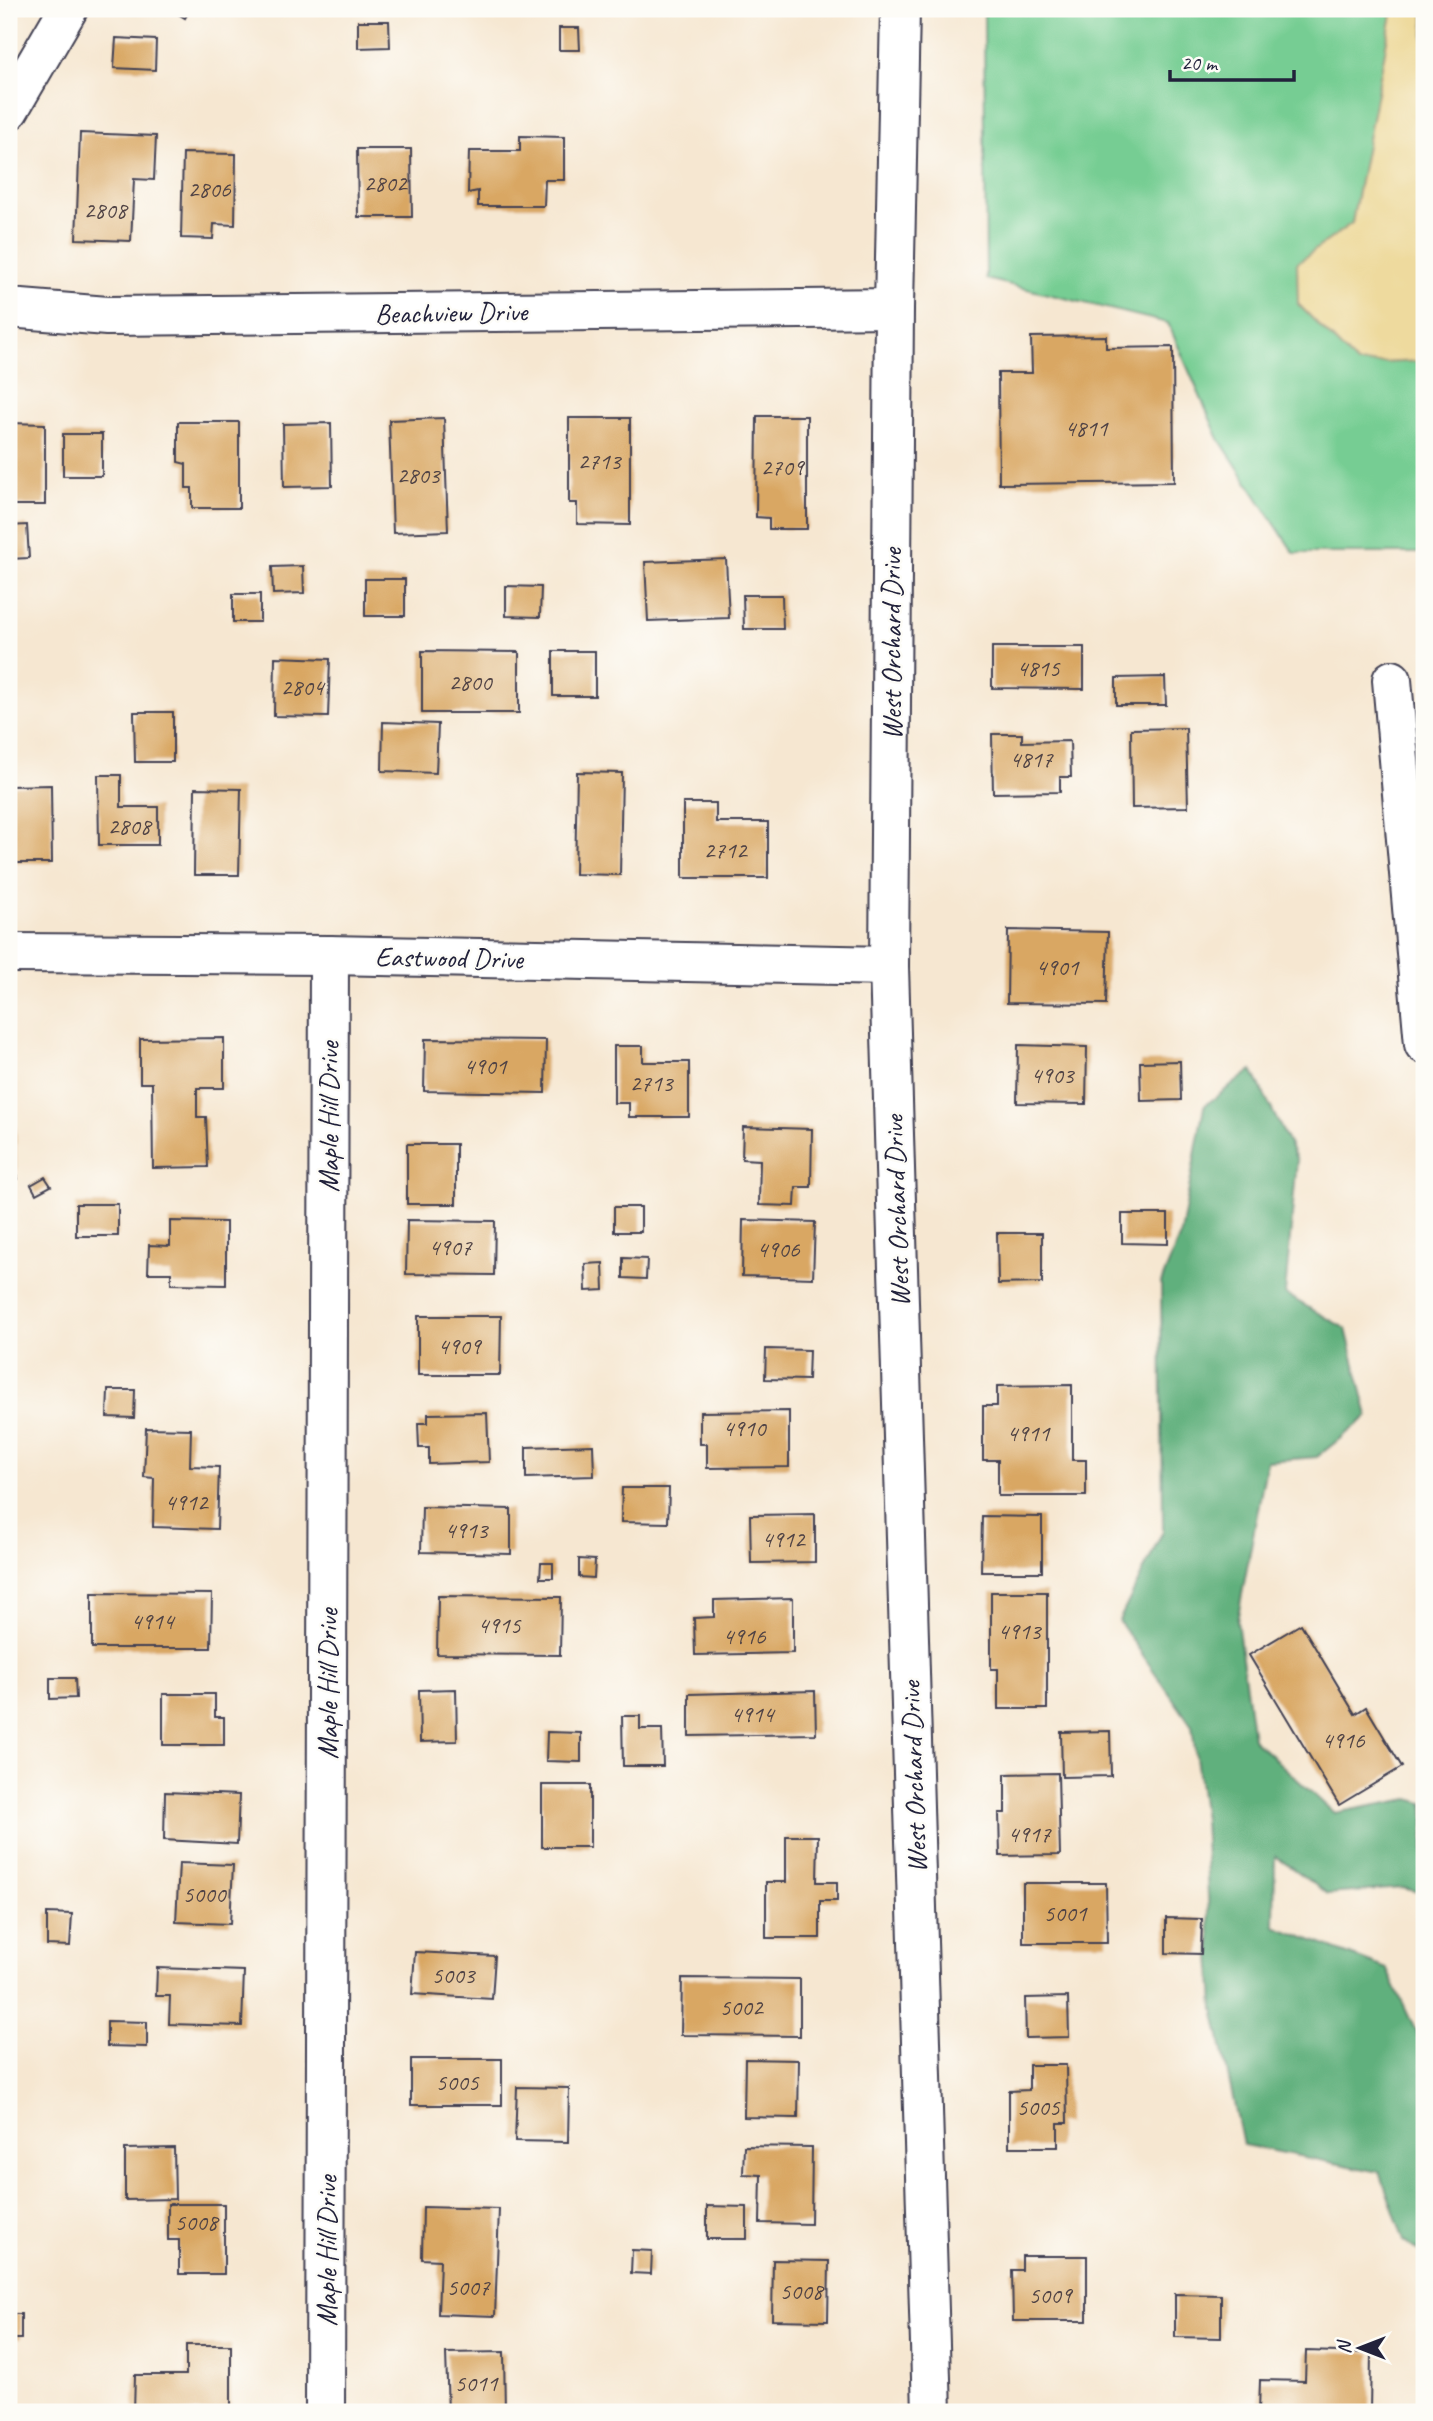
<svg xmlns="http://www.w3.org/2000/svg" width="1433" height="2421" font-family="Caveat,sans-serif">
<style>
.green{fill:#76cd93;stroke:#4c7867;stroke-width:2}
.forest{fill:#60b07d;stroke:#41695c;stroke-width:2}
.sand{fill:#eeda9e;stroke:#887e6c;stroke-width:2}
.building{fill:#d9a764}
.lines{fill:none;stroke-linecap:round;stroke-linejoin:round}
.street-casing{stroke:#424052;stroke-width:42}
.street{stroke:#fff;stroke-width:38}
.labels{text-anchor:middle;stroke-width:5;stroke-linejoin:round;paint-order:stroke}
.number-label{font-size:24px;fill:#504345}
.street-label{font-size:28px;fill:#22223b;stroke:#fdfcf7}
</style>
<rect width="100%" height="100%" fill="#fdfcf7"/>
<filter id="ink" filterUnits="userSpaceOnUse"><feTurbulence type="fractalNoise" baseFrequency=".0143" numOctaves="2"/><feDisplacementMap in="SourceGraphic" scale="14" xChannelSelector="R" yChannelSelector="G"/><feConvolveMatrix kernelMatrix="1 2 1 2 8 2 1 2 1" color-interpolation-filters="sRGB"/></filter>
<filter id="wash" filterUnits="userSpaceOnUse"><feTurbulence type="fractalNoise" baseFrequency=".00686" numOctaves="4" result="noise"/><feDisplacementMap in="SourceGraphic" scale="28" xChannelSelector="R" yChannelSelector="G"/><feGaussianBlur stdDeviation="1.57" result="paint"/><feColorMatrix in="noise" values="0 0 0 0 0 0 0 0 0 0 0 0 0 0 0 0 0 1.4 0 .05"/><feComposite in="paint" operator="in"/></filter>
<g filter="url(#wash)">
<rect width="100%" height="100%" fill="#f6e7d1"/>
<polygon class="green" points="984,9 1424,9 1424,553 1294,553 1219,439 1168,323 986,279"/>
<polygon class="forest" points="1252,1070 1297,1160 1285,1294 1346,1329 1368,1416 1317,1457 1267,1461 1237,1621 1253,1739 1334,1813 1409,1799 1424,1803 1424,1893 1402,1888 1328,1894 1275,1856 1274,1926 1387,1969 1422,2045 1424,2045 1424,2256 1404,2241 1380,2172 1243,2145 1214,2009 1204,1820 1192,1726 1119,1621 1163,1531 1161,1283 1181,1233 1204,1106"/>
<polygon class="sand" points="1393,9 1424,9 1424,361 1357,364 1298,304 1297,263 1352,223"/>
<g id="blocks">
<g class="building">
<polygon points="170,9 190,9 185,18"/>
<polygon points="358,21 389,21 390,47 358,48"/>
<polygon points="559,28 579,28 580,50 559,50"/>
<polygon points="116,38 156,40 155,70 114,68"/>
<polygon points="80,133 156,136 154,180 134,179 131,241 76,239"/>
<polygon points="520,136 564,137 564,180 545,180 544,206 478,206 478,191 468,193 469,151 520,151"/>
<polygon points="357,149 411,149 412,217 358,217"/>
<polygon points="183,153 236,154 235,225 214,224 213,239 181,238"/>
<polygon points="1106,336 1106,348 1173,347 1174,482 999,484 998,373 1032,373 1031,337"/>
<polygon points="757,416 807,416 807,529 769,529 769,518 756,517"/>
<polygon points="444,418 448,531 393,533 389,420"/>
<polygon points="569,418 630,418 630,525 577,524 577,503 569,503"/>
<polygon points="178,422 239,422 239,508 192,508 192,488 186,488 186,464 178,462"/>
<polygon points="9,423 45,424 45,505 9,505"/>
<polygon points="331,423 332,486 284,487 283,424"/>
<rect x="63" y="434" width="39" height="42"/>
<polygon points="27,525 29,558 9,559 9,526"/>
<polygon points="726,559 729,618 648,621 645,562"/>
<polygon points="303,566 304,593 273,594 272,567"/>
<rect x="365" y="579" width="40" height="37"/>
<polygon points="506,586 541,587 540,617 506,616"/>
<rect x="233" y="594" width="27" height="28"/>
<polygon points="743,595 782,595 783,629 744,629"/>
<rect x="9" y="638" width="3" height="25"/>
<polygon points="992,647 1084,647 1084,689 992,688"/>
<polygon points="422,651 519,652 519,713 422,713"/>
<rect x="553" y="651" width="42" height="45"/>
<polygon points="275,657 330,659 328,717 274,716"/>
<polygon points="1165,677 1166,705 1116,705 1116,678"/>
<polygon points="134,712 173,712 173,762 135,762"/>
<polygon points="383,722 438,724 436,773 382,771"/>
<polygon points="1186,728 1188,807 1132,808 1131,729"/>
<polygon points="992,734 1022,734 1022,742 1070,741 1071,777 1060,777 1060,792 993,793"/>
<polygon points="577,772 622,773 620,875 575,874"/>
<polygon points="98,775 121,775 121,807 158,807 158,845 99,845"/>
<polygon points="51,785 52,863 9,863 9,786"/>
<polygon points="195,788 241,789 239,875 194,875"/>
<polygon points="683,803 716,803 716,822 768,822 768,878 683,878"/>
<polygon points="1008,930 1108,932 1106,1004 1007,1003"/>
<polygon points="224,1038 224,1088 197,1088 197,1117 206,1117 208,1167 153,1168 152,1083 140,1083 140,1039"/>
<polygon points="425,1039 546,1040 545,1093 424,1091"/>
<polygon points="1018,1045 1087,1047 1086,1104 1017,1103"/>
<polygon points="614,1046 643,1046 643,1062 689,1062 689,1117 629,1117 629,1103 614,1103"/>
<polygon points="1180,1061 1181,1100 1141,1101 1140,1062"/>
<polygon points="9,1127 16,1127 17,1180 9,1180"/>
<polygon points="743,1127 812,1129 811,1187 796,1187 795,1206 759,1205 760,1160 742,1159"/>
<rect x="407" y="1144" width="49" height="60"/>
<polygon points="45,1177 51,1186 36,1194 31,1185"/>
<rect x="76" y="1204" width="42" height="32"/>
<rect x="614" y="1207" width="27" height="25"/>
<polygon points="1122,1214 1168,1214 1168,1244 1122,1243"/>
<polygon points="407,1220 495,1221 494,1275 406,1274"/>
<polygon points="743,1220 815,1222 813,1278 742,1276"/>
<polygon points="170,1221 226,1222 226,1285 171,1284 171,1273 148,1273 149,1245 170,1246"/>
<polygon points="997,1233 1042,1233 1042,1283 998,1284"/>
<polygon points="623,1258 647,1259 646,1279 623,1278"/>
<polygon points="603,1263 604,1290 586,1291 585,1264"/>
<polygon points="418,1316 501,1316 500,1375 418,1375"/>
<polygon points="766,1349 809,1350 808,1380 765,1379"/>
<polygon points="1072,1385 1072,1460 1086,1460 1086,1496 998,1496 998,1460 983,1460 983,1406 997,1406 997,1386"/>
<polygon points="108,1390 135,1390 134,1418 107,1417"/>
<polygon points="789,1411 789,1467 707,1468 707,1444 700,1444 700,1412"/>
<polygon points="487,1413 489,1462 429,1464 429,1448 419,1448 418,1423 428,1423 428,1414"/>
<polygon points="146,1428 191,1429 190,1466 219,1467 217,1529 153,1527 154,1478 144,1477"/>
<polygon points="593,1445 594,1476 526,1478 526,1447"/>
<polygon points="622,1488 669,1488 668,1523 621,1522"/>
<polygon points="422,1507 511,1509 511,1554 421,1552"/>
<polygon points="815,1514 815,1562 751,1563 750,1515"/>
<polygon points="982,1516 1042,1517 1042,1572 981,1572"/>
<polygon points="579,1559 595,1560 594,1578 579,1577"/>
<polygon points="541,1563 553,1563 553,1578 540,1578"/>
<polygon points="991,1592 1047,1592 1047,1709 998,1709 998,1669 991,1669"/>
<polygon points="92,1593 212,1594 211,1648 92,1648"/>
<polygon points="438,1596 561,1597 560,1655 437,1654"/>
<polygon points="793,1598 793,1653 695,1655 694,1618 714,1617 714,1600"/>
<polygon points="1301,1624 1355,1714 1366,1707 1402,1767 1339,1805 1249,1655"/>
<polygon points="50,1678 75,1678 76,1698 50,1699"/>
<polygon points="456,1689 457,1741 420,1742 419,1690"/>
<polygon points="815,1691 816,1734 689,1736 689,1694"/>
<polygon points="163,1694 215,1694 215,1717 224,1717 224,1745 163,1745"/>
<polygon points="622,1716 640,1716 640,1729 662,1729 663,1766 623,1766"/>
<polygon points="1110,1731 1111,1776 1062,1777 1061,1732"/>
<polygon points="547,1732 581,1733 581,1762 546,1761"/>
<polygon points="1058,1773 1060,1855 1000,1856 999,1813 1005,1813 1005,1774"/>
<rect x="542" y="1785" width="48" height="62"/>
<polygon points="165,1792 239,1795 237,1844 164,1840"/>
<polygon points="786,1836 818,1836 817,1882 837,1882 837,1901 820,1901 820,1938 766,1938 766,1882 786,1882"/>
<polygon points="179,1863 233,1865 230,1924 176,1922"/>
<polygon points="1023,1883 1106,1883 1107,1943 1023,1943"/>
<polygon points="47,1913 72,1914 70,1946 47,1945"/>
<polygon points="1166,1918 1202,1919 1201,1954 1166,1953"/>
<polygon points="415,1952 495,1956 492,1999 412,1994"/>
<polygon points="157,1968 244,1971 242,2026 169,2024 170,1996 156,1996"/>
<polygon points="682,1978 800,1979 800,2036 681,2035"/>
<polygon points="1068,1997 1069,2037 1026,2038 1025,1998"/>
<polygon points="107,2021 147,2022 147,2047 107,2046"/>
<rect x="411" y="2059" width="91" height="46"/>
<polygon points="745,2059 799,2060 798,2118 744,2117"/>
<polygon points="1029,2065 1066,2065 1067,2123 1058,2123 1058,2147 1009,2147 1009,2091 1029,2090"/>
<polygon points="517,2087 569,2088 568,2142 515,2141"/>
<polygon points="744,2146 812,2147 811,2224 760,2223 761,2175 743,2174"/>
<polygon points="174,2148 175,2199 125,2200 125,2149"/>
<polygon points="168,2204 224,2204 224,2274 179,2274 179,2240 168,2240"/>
<polygon points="707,2206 747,2207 747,2239 707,2239"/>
<polygon points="423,2207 499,2209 495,2316 438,2314 440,2260 422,2259"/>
<polygon points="632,2250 652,2251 651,2274 631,2273"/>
<polygon points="1022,2256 1087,2256 1087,2321 1013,2321 1012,2270 1022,2270"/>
<polygon points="773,2260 829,2261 828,2321 772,2320"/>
<polygon points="1175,2294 1221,2295 1221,2338 1175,2337"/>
<rect x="9" y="2314" width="12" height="25"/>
<polygon points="186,2345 231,2345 231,2412 134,2412 135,2375 186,2375"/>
<polygon points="1306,2351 1371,2353 1370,2412 1259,2412 1260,2380 1305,2381"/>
<polygon points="504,2352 505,2412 448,2412 446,2353"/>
</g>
</g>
</g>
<g filter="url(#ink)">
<use href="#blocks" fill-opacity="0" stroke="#424052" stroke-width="2"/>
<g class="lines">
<g class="street-casing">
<g id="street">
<polyline points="900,9 894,308 889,966 932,2412"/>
<polyline points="9,110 68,9"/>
<polyline points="9,308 107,316 894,308"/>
<polyline points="1392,680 1424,1044"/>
<polyline points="9,953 329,955 889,966"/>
<polyline points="325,2412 329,955"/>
</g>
</g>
<use href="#street" class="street"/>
</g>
</g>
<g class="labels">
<g class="number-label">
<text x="385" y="191">2802</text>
<text x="209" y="197">2806</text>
<text x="105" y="218">2808</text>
<text x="1086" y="436">4811</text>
<text x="599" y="469">2713</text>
<text x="782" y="475">2709</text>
<text x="418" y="483">2803</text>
<text x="1038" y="676">4815</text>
<text x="470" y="690">2800</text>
<text x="302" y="695">2804</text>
<text x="1031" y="767">4817</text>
<text x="129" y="834">2808</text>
<text x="725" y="858">2712</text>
<text x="1057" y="975">4901</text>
<text x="485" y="1074">4901</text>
<text x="1052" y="1083">4903</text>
<text x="651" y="1091">2713</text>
<text x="450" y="1255">4907</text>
<text x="778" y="1257">4906</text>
<text x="459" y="1354">4909</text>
<text x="744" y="1436">4910</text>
<text x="1028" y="1441">4911</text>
<text x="186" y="1510">4912</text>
<text x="466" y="1538">4913</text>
<text x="783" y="1547">4912</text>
<text x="152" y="1629">4914</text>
<text x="499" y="1633">4915</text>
<text x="1019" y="1639">4913</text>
<text x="744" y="1644">4916</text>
<text x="752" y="1722">4914</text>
<text x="1343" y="1748">4916</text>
<text x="1029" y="1842">4917</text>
<text x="204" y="1902">5000</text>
<text x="1065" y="1921">5001</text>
<text x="453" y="1983">5003</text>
<text x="741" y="2015">5002</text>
<text x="457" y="2090">5005</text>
<text x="1038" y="2115">5005</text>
<text x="196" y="2230">5008</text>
<text x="468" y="2295">5007</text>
<text x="801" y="2299">5008</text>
<text x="1050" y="2303">5009</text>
<text x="476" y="2391">5011</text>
</g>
<g class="street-label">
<text transform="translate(451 312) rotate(-1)" y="10">Beachview Drive</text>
<text transform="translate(891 644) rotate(-90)" y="10">West Orchard Drive</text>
<text transform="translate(449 957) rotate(1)" y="10">Eastwood Drive</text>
<text transform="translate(328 1117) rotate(-90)" y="10">Maple Hill Drive</text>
<text transform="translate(896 1211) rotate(-92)" y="10">West Orchard Drive</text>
<text transform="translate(327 1684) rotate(-90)" y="10">Maple Hill Drive</text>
<text transform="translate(913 1777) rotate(-92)" y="10">West Orchard Drive</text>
<text transform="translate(326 2251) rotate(-90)" y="10">Maple Hill Drive</text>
</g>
</g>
<rect width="1433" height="2421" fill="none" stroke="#fdfcf7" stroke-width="35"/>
<g transform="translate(1360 2348) rotate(270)" stroke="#fdfcf7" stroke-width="5" paint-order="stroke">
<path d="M0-5L12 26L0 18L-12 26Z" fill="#22223b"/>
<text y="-10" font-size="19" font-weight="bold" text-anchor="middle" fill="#22223b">N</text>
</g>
<path d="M1170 70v10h124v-10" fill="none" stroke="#22223b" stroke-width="3.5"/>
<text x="1181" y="70" font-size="21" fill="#22223b" stroke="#fdfcf7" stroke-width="5" paint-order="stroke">20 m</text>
</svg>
